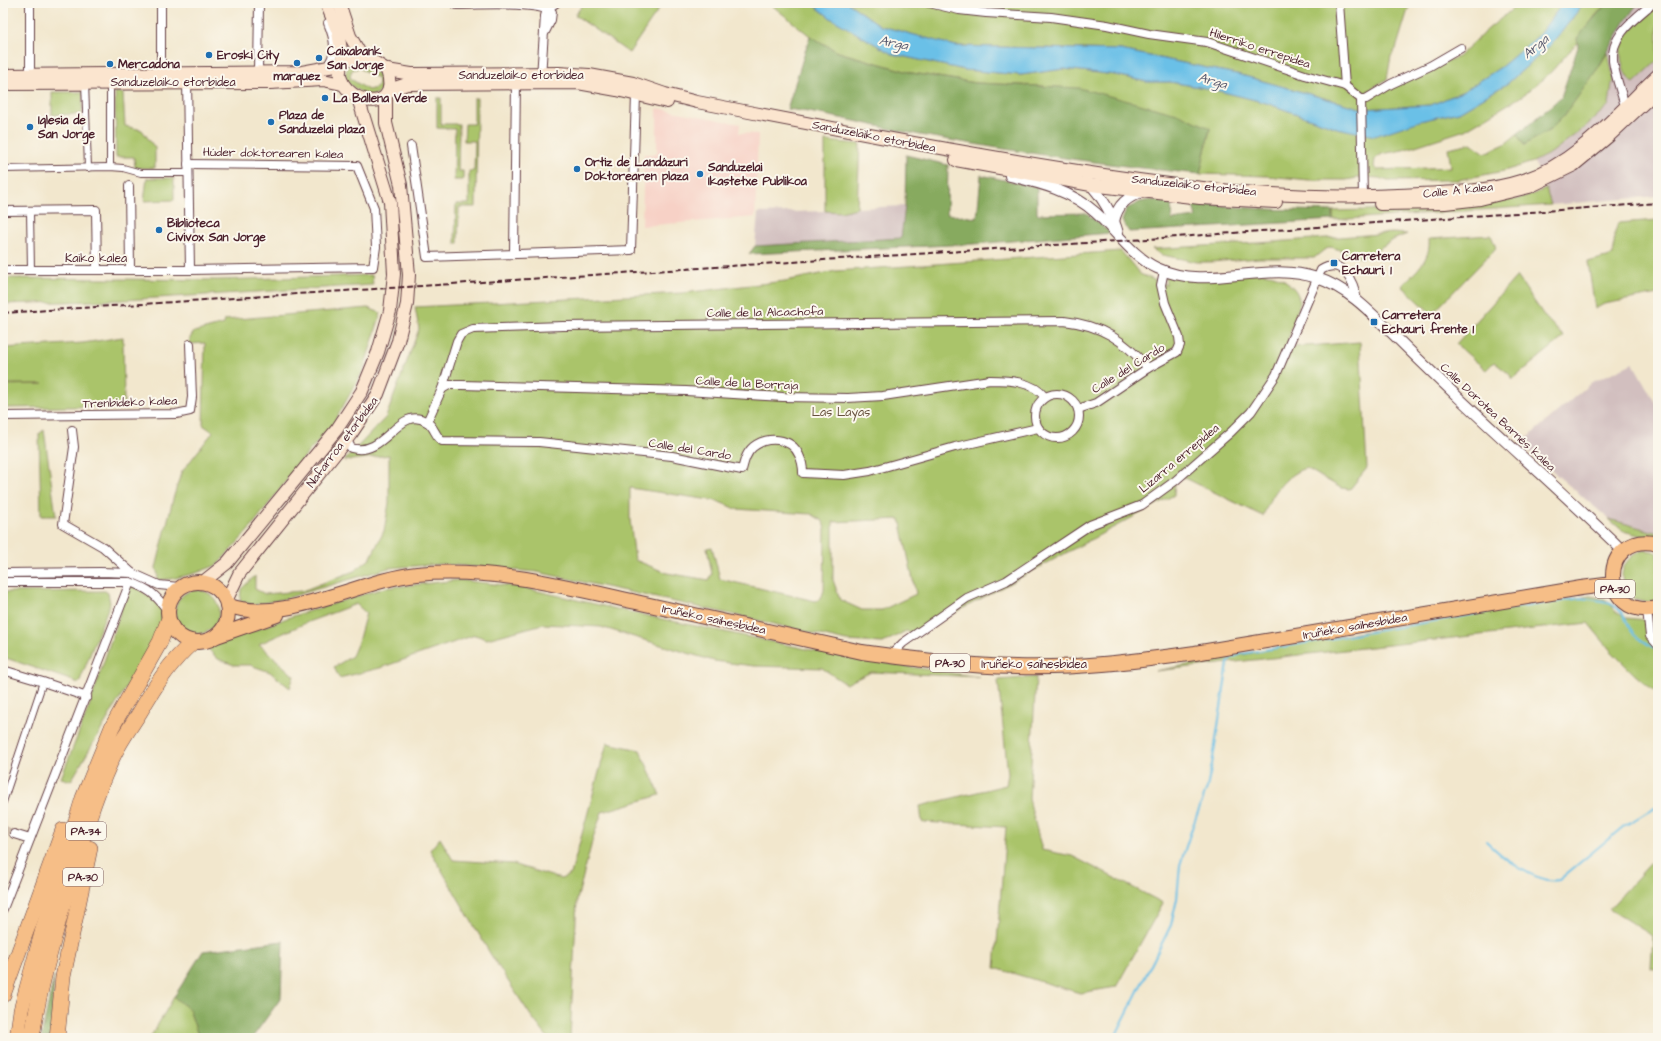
<svg xmlns="http://www.w3.org/2000/svg" width="1661" height="1041" font-family="'Architects Daughter',sans-serif">
<style>
.built{fill:#f7d1c6}
.industrial{fill:#d2bfbf}
.green{fill:#aac46a;stroke:#7a724a;fill-rule:evenodd}
.forest{fill:#87aa5e;stroke:#686444}
.water{fill:#6bc0e7;stroke:#5a7089}
.lines{fill:none;stroke-linecap:round;stroke-linejoin:round}
.stream{stroke:#6bc0e7;stroke-width:2}
.minor-tunnel{stroke:#d0bfad;stroke-width:8;stroke-dasharray:8 4;stroke-linecap:butt}
.pedestrian-casing{stroke:#633d43;stroke-width:8}
.minor-casing{stroke:#633d43;stroke-width:10}
.tertiary-casing{stroke:#633d43;stroke-width:12}
.secondary-casing{stroke:#633d43;stroke-width:14}
.trunk-casing{stroke:#633d43;stroke-width:16}
.motorway-casing{stroke:#633d43;stroke-width:16}
.pedestrian{stroke:#fff;stroke-width:6}
.minor{stroke:#fff;stroke-width:8}
.tertiary{stroke:#fff;stroke-width:10}
.secondary{stroke:#fbe5cf;stroke-width:12}
.trunk{stroke:#f6be87;stroke-width:14}
.motorway{stroke:#f6be87;stroke-width:15}
.rail{stroke:#4a1f2b;stroke-width:2;stroke-dasharray:6 3;stroke-linecap:butt}
.poi-dot{fill:#1f6fb2;stroke:#fbf7ec;stroke-width:1.5}
.labels{text-anchor:middle;stroke-width:4;stroke-linejoin:round;paint-order:stroke}
.shield{fill:#fbf7ec;stroke:#7f6065;stroke-width:1}
.shield-label{font-size:11px;font-weight:bold;fill:#4a1f2b}
.street-label{font-size:12px;fill:#4a1f2b;stroke:#fbf7ec}
.poi-label{font-size:12px;font-weight:bold;fill:#4a1f2b;stroke:#fbf7ec;text-anchor:start}
.park-label{font-size:12px;fill:#67513e;stroke:#fbf7ec}
.water-label{font-size:13px;font-style:italic;fill:#56576d;stroke:#fbf7ec}
</style>
<rect width="100%" height="100%" fill="#fbf7ec"/>
<filter id="ink" filterUnits="userSpaceOnUse"><feTurbulence type="fractalNoise" baseFrequency=".025" numOctaves="2"/><feDisplacementMap in="SourceGraphic" scale="8" xChannelSelector="R" yChannelSelector="G"/><feConvolveMatrix kernelMatrix="1 2 1 2 8 2 1 2 1" color-interpolation-filters="sRGB"/></filter>
<filter id="wash" filterUnits="userSpaceOnUse"><feTurbulence type="fractalNoise" baseFrequency=".012" numOctaves="4" result="noise"/><feDisplacementMap in="SourceGraphic" scale="16" xChannelSelector="R" yChannelSelector="G"/><feGaussianBlur stdDeviation="0.9" result="paint"/><feColorMatrix in="noise" values="0 0 0 0 0 0 0 0 0 0 0 0 0 0 0 0 0 1.4 0 .05"/><feComposite in="paint" operator="in"/></filter>
<g filter="url(#wash)">
<rect width="100%" height="100%" fill="#f2e7cd"/>
<polygon class="built" points="657,108 740,124 739,133 758,134 755,217 642,226 644,154 657,154"/>
<g class="industrial">
<polygon points="1637,3 1658,3 1658,196 1551,205 1540,173 1524,145 1565,115"/>
<polygon points="905,206 901,238 755,246 758,213 825,211 841,212 857,208"/>
<polygon points="1633,363 1658,408 1658,533 1609,519 1520,444 1592,382"/>
</g>
<g class="green">
<polygon points="584,3 663,3 629,53 575,15"/>
<polygon points="769,3 811,3 832,19 892,54 965,70 1021,75 1064,69 1116,75 1147,82 1170,82 1211,89 1263,102 1337,128 1420,121 1459,112 1508,83 1553,43 1584,3 1607,3 1595,16 1576,44 1550,73 1522,96 1465,130 1403,150 1382,154 1375,159 1374,167 1377,170 1451,167 1448,148 1471,143 1485,153 1505,144 1517,134 1524,145 1550,130 1598,68 1608,52 1614,82 1612,83 1609,105 1585,127 1551,153 1533,162 1504,171 1458,180 1388,181 1379,178 1363,177 1346,180 1309,180 1267,176 1200,174 1210,129 1042,86 976,83 912,73 838,52 810,36"/>
<polygon points="848,3 922,3 955,10 943,3 1410,3 1396,49 1391,56 1387,79 1366,92 1458,57 1488,29 1520,3 1563,3 1537,37 1501,67 1464,91 1431,105 1363,109 1241,75 1121,50 956,46 881,26"/>
<path d="M1658 5V60L1634 83C1627 78 1625 74 1623 66 1613 38 1640 21 1658 5Z"/>
<path d="M357 63 362 64 381 76C386 88 378 99 365 94 358 91 351 86 346 81 345 71 346 65 357 63ZM359 68 377 78 379 85 376 88 368 90 351 79 350 76 352 70Z"/>
<polygon points="52,92 83,92 82,114 52,115"/>
<polygon points="115,92 123,93 125,126 142,130 155,148 155,168 135,168 134,157 116,157"/>
<polygon points="437,98 441,98 441,124 459,124 458,171 463,171 463,180 454,180 455,129 437,128"/>
<polygon points="474,98 477,98 476,207 459,207 458,244 455,243 456,204 469,204 469,171 474,171 475,141 464,141 465,124 474,124"/>
<polygon points="825,141 860,144 857,208 841,212 825,211"/>
<polygon points="147,178 174,178 174,200 144,201"/>
<polygon points="1546,189 1551,205 1333,220 1333,211 1434,208 1492,203 1523,198"/>
<polygon points="1658,220 1658,294 1604,304 1595,309 1588,262 1613,255 1615,232 1618,223"/>
<polygon points="1392,233 1407,234 1395,239 1362,258 1331,247 1324,250 1314,258 1260,258 1210,262 1197,262 1162,255 1152,249 1273,242"/>
<path d="M1491 235 1496 248 1432 314 1402 286C1415 271 1431 261 1429 239Z"/>
<path d="M1121 251 1140 274 1166 285 1164 271C1178 274 1192 277 1206 278 1234 281 1263 263 1287 282 1294 288 1298 292 1300 302L1286 346 1294 347 1360 342 1367 468 1350 489 1341 488 1306 468C1285 474 1270 497 1263 516L1181 476 1175 481 1174 495 915 634 906 631 883 643 846 641 740 616 537 572 441 564 389 568 283 599 253 605 240 601 241 589 255 576V589L265 594 302 591 354 571 370 559 384 531 389 503V455L344 461 386 417 419 329 415 307 683 293 785 281 836 271ZM630 488 717 501 736 509 811 514 823 521 825 530 824 590 821 599 815 601 720 579 712 547 707 548 712 574 709 580 667 573 635 560 630 520ZM900 519 916 594 882 610H862L840 600 833 580V522Z"/>
<polygon points="372,275 373,285 123,300 3,304 3,278 218,280"/>
<polygon points="1517,276 1545,317 1564,337 1513,379 1508,373 1494,362 1486,370 1456,344"/>
<polygon points="368,308 381,313 363,371 332,426 309,451 248,531 217,565 196,573 171,579 157,580 158,575 156,568 173,499 181,473 213,432 203,425 205,343 190,344 190,338 194,332 224,324 225,320"/>
<polygon points="123,337 124,406 3,408 3,385 43,384 3,384 3,348 83,343"/>
<polygon points="44,430 56,516 41,516 39,434"/>
<polygon points="1609,519 1658,533 1658,540 1623,531"/>
<path d="M1644 550 1652 551 1658 553V599C1625 614 1604 563 1644 550Z"/>
<polygon points="459,580 520,587 643,615 850,658 979,677 871,672 846,684 822,668 754,666 714,661 601,627 543,624 487,639 475,635 380,668 339,678 334,667 352,656 358,642 366,613 356,604 308,622 259,644 294,676 290,688 270,672 250,665 234,665 218,659 207,648 290,617 384,588"/>
<polygon points="130,582 167,610 150,647 71,781 61,778 89,707"/>
<circle cx="197" cy="612" r="22"/>
<polygon points="105,591 108,593 110,603 79,683 3,657 3,592"/>
<polygon points="1590,596 1605,599 1616,612 1626,618 1658,621 1658,694 1634,674 1612,652 1588,623 1155,671 1362,632"/>
<polygon points="1036,677 1029,799 1042,850 1072,856 1163,903 1116,987 1080,993 995,968 1006,827 922,822 920,806 1006,785 1008,774 998,680"/>
<polygon points="607,743 640,750 660,795 602,812 593,838 577,900 570,1038 548,1038 531,1016 491,955 430,850 440,838 453,860 513,864 561,879 571,874"/>
<polygon points="1658,855 1658,970 1651,968 1653,936 1609,909"/>
<polygon points="174,997 189,1009 199,1038 150,1038"/>
</g>
<g class="forest">
<polygon points="1607,3 1638,3 1626,20 1598,68 1565,115 1550,130 1524,145 1517,134 1536,119 1561,97 1578,47 1577,38"/>
<path d="M810 36 838 52 912 73 976 83 1079 88 1181 115 1210 128 1200 174C1113 166 1025 153 938 138 887 130 838 115 787 109Z"/>
<polygon points="906,155 948,165 947,214 977,218 981,175 1037,187 1037,214 1086,213 1111,233 974,244 749,254 755,246 901,238 905,206"/>
<path d="M1150 200 1171 201 1172 220 1196 217 1192 202C1239 209 1285 210 1333 211V220L1129 232 1122 221 1126 209 1140 202Z"/>
<polygon points="283,941 281,998 252,1038 199,1038 189,1009 174,997 203,951"/>
<polygon points="54,977 51,1038 41,1038"/>
</g>
<polygon class="water" points="811,3 848,3 881,26 956,46 1121,50 1241,75 1363,109 1431,105 1464,91 1501,67 1537,37 1563,3 1584,3 1553,43 1508,83 1459,112 1420,121 1375,136 1337,128 1263,102 1211,89 1170,82 1147,82 1116,75 1064,69 1021,75 965,70 892,54 832,19"/>
<g class="lines">
<g class="stream">
<path d="M1486 841C1502 857 1535 884 1559 880L1624 826 1658 806"/>
<polyline points="1116,1035 1171,925 1177,899 1180,865 1192,828 1207,788 1212,764 1228,663 1231,658 1241,654 1487,612 1581,598 1603,601 1616,607 1622,613 1634,635 1658,651"/>
</g>
</g>
</g>
<g filter="url(#ink)">
<g class="lines">
<polyline class="minor-tunnel" points="3,829 14,834"/>
<g class="pedestrian-casing">
<g id="pedestrian">
<polyline points="85,82 88,168"/>
<polyline points="110,82 110,167"/>
<polyline points="3,169 110,167 123,168 141,173 188,173"/>
<polyline points="30,211 31,270"/>
<polyline points="3,802 43,682"/>
</g>
</g>
<g class="minor-casing">
<g id="minor">
<polyline points="30,3 30,75"/>
<path d="M455 3 456 5C477 5 537 1 552 12L551 20 545 32"/>
<polyline points="929,3 959,10 986,13 1051,17 1107,25 1149,34 1207,42 1305,75 1345,86 1361,99 1366,99 1391,84 1430,66 1461,48"/>
<polyline points="1339,3 1345,86"/>
<path d="M325 69C338 54 335 40 328 23"/>
<polyline points="258,72 259,3"/>
<polyline points="161,73 161,3"/>
<polyline points="541,77 545,16 547,9 556,3"/>
<polyline points="187,79 190,270"/>
<polyline points="1361,99 1363,197"/>
<path d="M1625 106C1621 91 1615 76 1613 61 1610 35 1636 18 1653 3"/>
<polyline points="411,146 427,257 631,250 636,95"/>
<polyline points="129,186 130,270"/>
<polyline points="3,211 96,210 97,270"/>
<polyline points="514,253 516,80"/>
<polyline points="3,270 190,270 373,267 376,247 374,208 357,166 188,164"/>
<path d="M442 389 449 385H462L686 391 783 397 848 398 883 396 990 380C1009 380 1032 381 1045 397"/>
<circle cx="1057" cy="416" r="22"/>
<polyline points="1078,409 1096,403 1148,368 1177,352 1180,345 1179,337 1165,303 1161,285 1164,271"/>
<polyline points="3,416 176,414 190,411 192,397 190,344"/>
<path d="M427 422 442 389 457 341 461 334 473 329 563 326 1064 321C1101 325 1124 340 1148 368"/>
<polyline points="72,430 74,447 63,524 103,547 132,573"/>
<path d="M347 440 351 448C386 458 398 404 427 422 434 426 435 436 442 441L539 442 672 456 742 470C744 462 746 453 753 447 767 436 791 437 799 455 802 461 803 467 803 473L844 475 870 471 955 447 1038 428"/>
<polyline points="3,573 100,572 132,573 159,585 179,587"/>
<path d="M3 582H130C149 589 155 594 167 610"/>
<polyline points="1647,610 1650,636 1658,645"/>
<path d="M890 656 903 643 967 598 1006 581 1090 525 1142 505 1175 481 1231 432 1251 412 1276 375 1321 270C1343 256 1354 283 1357 300"/>
<polyline points="3,670 43,682 87,697"/>
<polyline points="14,834 30,839"/>
<polyline points="3,909 130,582"/>
</g>
</g>
<g class="tertiary-casing">
<g id="tertiary">
<path d="M1010 176C1040 183 1072 191 1096 213 1115 230 1133 257 1157 268 1208 292 1264 260 1317 278 1351 289 1375 317 1400 341 1420 361 1440 380 1460 399 1514 450 1570 499 1623 551"/>
<path d="M1088 182C1101 195 1113 215 1118 233"/>
<path d="M1114 222C1117 204 1128 197 1144 191"/>
</g>
</g>
<g class="secondary-casing">
<g id="secondary">
<polyline points="326,3 338,32 343,61"/>
<polyline points="339,3 350,36 362,57"/>
<path d="M362 57 376 63 387 70C404 125 323 96 343 61L352 58Z"/>
<path d="M387 70 411 74 559 73 589 75 633 83 665 94 697 102C821 126 945 150 1071 170 1179 187 1289 201 1398 195 1440 193 1484 193 1524 180 1579 161 1617 113 1658 75"/>
<polyline points="3,75 302,72 340,65"/>
<polyline points="3,84 270,83 323,80 342,84"/>
<polyline points="389,90 407,84 578,83 617,90 667,102"/>
<polyline points="956,160 1091,185 1200,198 1276,202"/>
<polyline points="1380,204 1445,203 1480,199 1529,187 1574,165 1609,136 1658,90"/>
<polyline points="203,582 227,563 337,429 362,391 378,352 390,311 394,274 390,202 358,98"/>
<polyline points="226,601 239,574 351,434 378,394 398,341 407,304 409,275 401,185 386,123 386,97"/>
</g>
</g>
<g class="trunk-casing">
<g id="trunk">
<path d="M1658 544C1599 529 1597 621 1658 608"/>
<circle cx="198" cy="612" r="30"/>
<path d="M227 605C281 626 359 580 417 574 491 567 564 586 636 602 711 619 787 635 862 652 913 659 964 666 1016 667 1076 669 1136 661 1195 653L1581 588 1613 584"/>
<polyline points="217,636 277,615"/>
</g>
</g>
<g class="motorway-casing">
<g id="motorway">
<polyline points="3,995 63,830"/>
<polyline points="17,1038 21,1010 43,929 83,798 112,727 160,642 168,621"/>
<path d="M32 1038C38 993 51 949 63 905 77 857 90 807 111 761 118 744 130 728 140 712 155 686 170 662 193 642"/>
<polyline points="57,1038 63,977 90,848"/>
</g>
</g>
<use href="#pedestrian" class="pedestrian"/>
<use href="#minor" class="minor"/>
<use href="#tertiary" class="tertiary"/>
<use href="#secondary" class="secondary"/>
<use href="#trunk" class="trunk"/>
<use href="#motorway" class="motorway"/>
<polyline class="rail" points="3,313 1148,239 1658,203"/>
</g>
</g>
<g class="poi-dot">
<circle cx="209" cy="55" r="4"/>
<circle cx="319" cy="58" r="4"/>
<circle cx="297" cy="63" r="4"/>
<circle cx="110" cy="64" r="4"/>
<circle cx="325" cy="98" r="4"/>
<circle cx="271" cy="122" r="4"/>
<circle cx="30" cy="127" r="4"/>
<circle cx="577" cy="169" r="4"/>
<circle cx="700" cy="174" r="4"/>
<circle cx="159" cy="230" r="4"/>
<rect x="1330" y="259" width="8" height="8" rx="2"/>
<rect x="1370" y="318" width="8" height="8" rx="2"/>
</g>
<g class="labels">
<g class="shield">
<rect x="1595" y="580" width="40" height="18" rx="3"/>
<rect x="930" y="654" width="40" height="18" rx="3"/>
<rect x="66" y="822" width="40" height="18" rx="3"/>
<rect x="63" y="868" width="40" height="18" rx="3"/>
</g>
<g class="shield-label">
<text x="1615" y="593">PA-30</text>
<text x="950" y="667">PA-30</text>
<text x="86" y="835">PA-34</text>
<text x="83" y="881">PA-30</text>
</g>
<g class="street-label">
<text transform="translate(1260 48) rotate(18)" y="4">Hilerriko errepidea</text>
<text x="521" y="79">Sanduzelaiko etorbidea</text>
<text x="173" y="86">Sanduzelaiko etorbidea</text>
<text transform="translate(874 136) rotate(11)" y="4">Sanduzelaiko etorbidea</text>
<text transform="translate(273 153) rotate(1)" y="4">Húder doktorearen kalea</text>
<text transform="translate(1194 185) rotate(6)" y="4">Sanduzelaiko etorbidea</text>
<text transform="translate(1458 190) rotate(-6)" y="4">Calle A kalea</text>
<text x="96" y="262">Kaiko kalea</text>
<text transform="translate(765 312) rotate(-1)" y="4">Calle de la Alcachofa</text>
<text transform="translate(1128 368) rotate(-32)" y="4">Calle del Cardo</text>
<text transform="translate(747 383) rotate(3)" y="4">Calle de la Borraja</text>
<text transform="translate(130 402) rotate(-2)" y="4">Trenbideko kalea</text>
<text transform="translate(1498 417) rotate(43)" y="4">Calle Dorotea Barnés kalea</text>
<text transform="translate(342 442) rotate(-53)" y="4">Nafarroa etorbidea</text>
<text transform="translate(690 449) rotate(9)" y="4">Calle del Cardo</text>
<text transform="translate(1179 458) rotate(-40)" y="4">Lizarra errepidea</text>
<text transform="translate(714 619) rotate(12)" y="4">Iruñeko saihesbidea</text>
<text transform="translate(1355 626) rotate(-10)" y="4">Iruñeko saihesbidea</text>
<text x="1034" y="668">Iruñeko saihesbidea</text>
</g>
<g class="poi-label">
<text x="327" y="55">Caixabank<tspan x="327" dy="14">San Jorge</tspan></text>
<text x="217" y="59">Eroski City</text>
<text x="118" y="68">Mercadona</text>
<text x="297" y="80" text-anchor="middle">marquez</text>
<text x="333" y="102">La Ballena Verde</text>
<text x="279" y="119">Plaza de<tspan x="279" dy="14">Sanduzelai plaza</tspan></text>
<text x="38" y="124">Iglesia de<tspan x="38" dy="14">San Jorge</tspan></text>
<text x="585" y="166">Ortiz de Landázuri<tspan x="585" dy="14">Doktorearen plaza</tspan></text>
<text x="708" y="171">Sanduzelai<tspan x="708" dy="14">Ikastetxe Publikoa</tspan></text>
<text x="167" y="227">Biblioteca<tspan x="167" dy="14">Civivox San Jorge</tspan></text>
<text x="1342" y="260">Carretera<tspan x="1342" dy="14">Echauri, 1</tspan></text>
<text x="1382" y="319">Carretera<tspan x="1382" dy="14">Echauri, frente 1</tspan></text>
</g>
<g class="park-label">
<text x="841" y="416">Las Layas</text>
</g>
<g class="water-label">
<text transform="translate(894 42) rotate(12)" y="5">Arga</text>
<text transform="translate(1535 46) rotate(-40)" y="5">Arga</text>
<text transform="translate(1213 80) rotate(16)" y="5">Arga</text>
</g>
</g>
<rect width="1661" height="1041" fill="none" stroke="#fbf7ec" stroke-width="16"/>
</svg>
